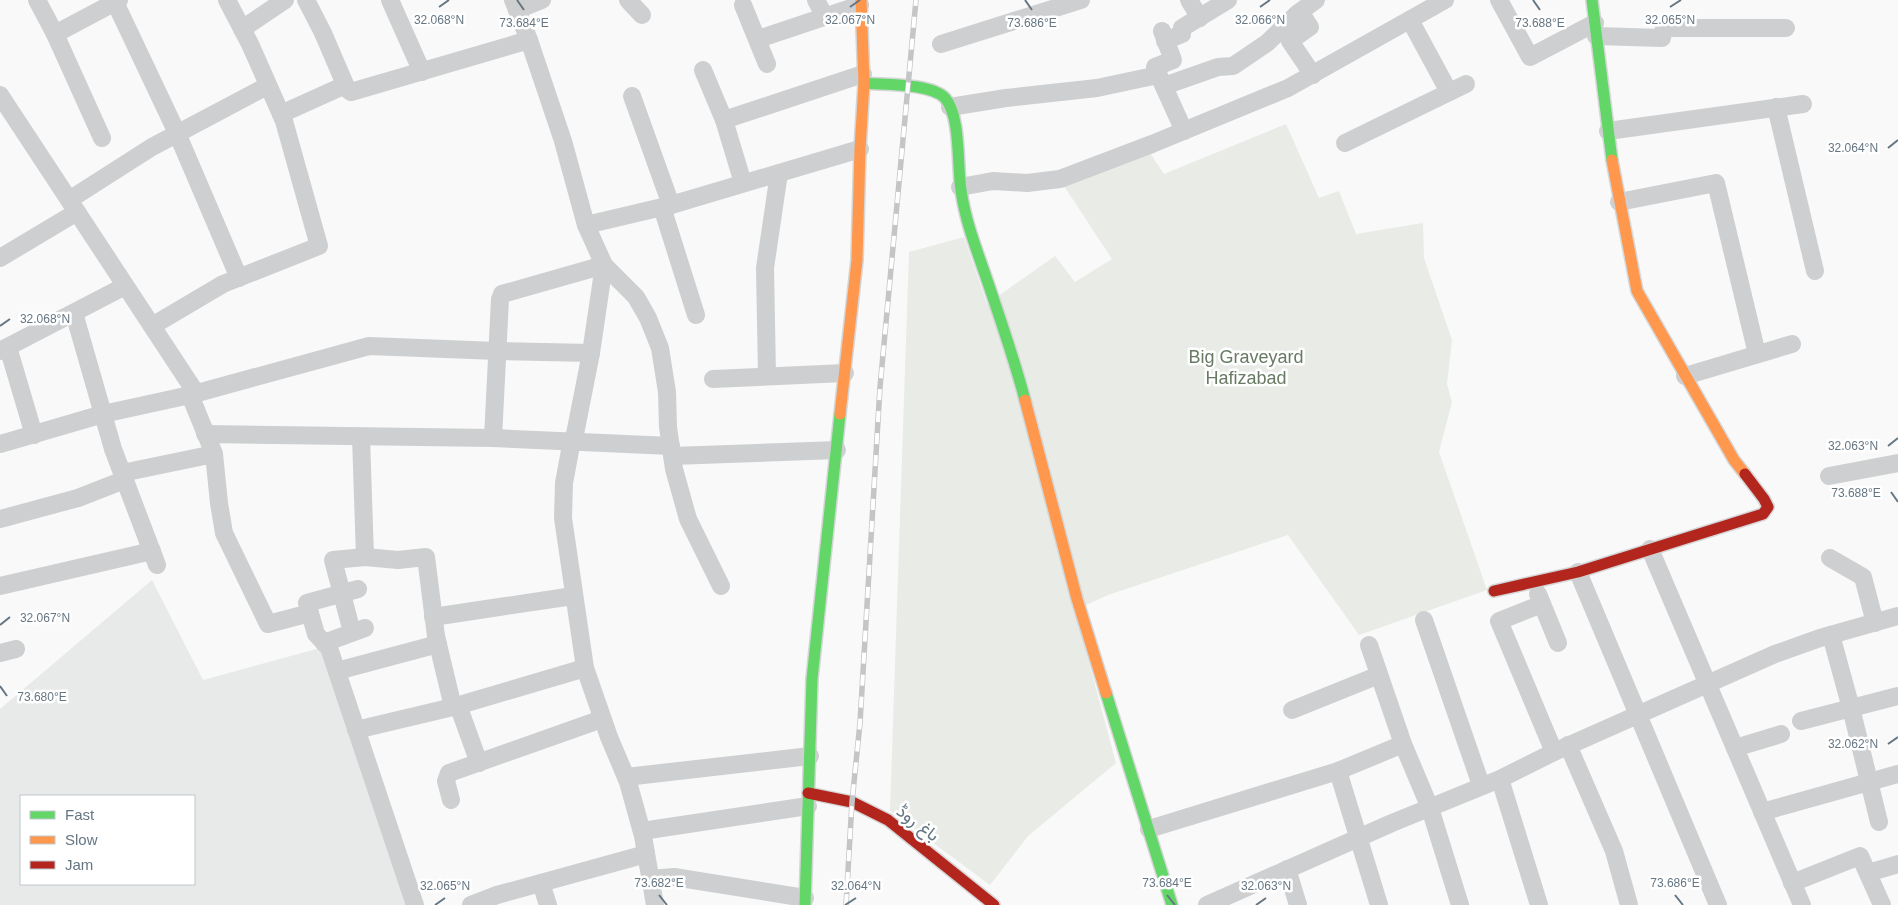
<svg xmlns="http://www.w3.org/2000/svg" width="1898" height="905" font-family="Arial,Vazirmatn,sans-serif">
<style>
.built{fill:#e8e9e9;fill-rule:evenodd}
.green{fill:#e8ebe6}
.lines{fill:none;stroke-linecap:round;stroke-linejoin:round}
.fast-casing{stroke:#d5d6d7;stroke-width:14}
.slow-casing{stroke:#d5d6d7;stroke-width:14}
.jam-casing{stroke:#d5d6d7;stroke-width:14}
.street{stroke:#cecfd0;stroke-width:18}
.fast{stroke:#63d668;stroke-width:11}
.slow{stroke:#ff974d;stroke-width:11}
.jam{stroke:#b3261e;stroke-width:11}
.rail-casing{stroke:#c3c5c6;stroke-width:5.5}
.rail{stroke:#fff;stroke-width:4;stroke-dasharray:11;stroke-linecap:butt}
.ticks{fill:none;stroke:#657683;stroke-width:2}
.labels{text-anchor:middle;stroke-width:5;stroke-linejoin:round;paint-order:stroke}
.park-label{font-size:18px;fill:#687a64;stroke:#fff}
.street-label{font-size:18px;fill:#657683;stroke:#fff}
.ticks-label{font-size:12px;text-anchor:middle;fill:#657683;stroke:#fff;stroke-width:5;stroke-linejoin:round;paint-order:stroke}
</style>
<rect width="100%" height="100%" fill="#f9f9f9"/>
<path class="built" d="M152 580 203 680 320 648 407 905H0V709ZM21 796H194V884H21Z"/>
<polygon class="green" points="1286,124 1319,198 1339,191 1356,234 1423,223 1424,258 1452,340 1447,384 1452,402 1439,452 1487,590 1359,635 1288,535 1108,595 1075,610 1116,763 1028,836 990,885 890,811 909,252 964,237 987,304 1055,256 1075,282 1112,259 1064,186 1150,153 1164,174"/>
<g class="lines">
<g class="fast-casing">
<g id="fast">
<polyline points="1592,0 1612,160"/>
<path d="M864 83C884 85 931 83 945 98 961 116 957 166 961 190 965 220 976 248 986 277 1000 318 1014 358 1025 400"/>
<polyline points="1106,693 1172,905"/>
<polyline points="805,905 812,679 840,414"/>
</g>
</g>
<g class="slow-casing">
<g id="slow">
<polyline points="1612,160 1637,291 1734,460 1745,474"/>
<polyline points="1025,400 1077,599 1106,693"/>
<polyline points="840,414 857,260 860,149 864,83 861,0"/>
</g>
</g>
<g class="jam-casing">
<g id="jam">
<polyline points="1494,591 1578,572 1763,514 1768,507 1764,499 1745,474"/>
<polyline points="808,793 852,802 888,820 994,905"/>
</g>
</g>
<g class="street">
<polyline points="37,0 55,34 102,138"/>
<polyline points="114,0 177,133 239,278"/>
<polyline points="306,0 323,33 347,89"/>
<polyline points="390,0 422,72"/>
<polyline points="513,0 529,40 563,141 586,225 604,265 636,297 648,318 660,348 667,392 668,427 674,469 688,519 721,586"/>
<polyline points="628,0 642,15"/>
<polyline points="816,0 825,17"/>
<polyline points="1189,0 1200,18"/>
<polyline points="1499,0 1530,57 1595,23"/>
<polyline points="743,5 767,64"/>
<polyline points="517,10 542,0"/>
<polyline points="1300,12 1310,27 1290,41 1313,75"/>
<polyline points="1410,20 1449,92"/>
<polyline points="242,29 285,0"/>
<polyline points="1162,31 1173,60 1155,67 1184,131"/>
<polyline points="55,34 119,0"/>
<polyline points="1596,36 1662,38 1664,28 1786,28"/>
<polyline points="758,39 860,5"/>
<polyline points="1165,41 1182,34 1182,28 1228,0"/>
<polyline points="941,44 1081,0"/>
<polyline points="703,70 724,120 743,183"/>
<polyline points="1164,86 1218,67 1233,66 1267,43 1297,14 1316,0"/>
<polyline points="0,95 196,393"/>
<polyline points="632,96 671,205"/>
<polyline points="950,107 1006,98 1097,88 1158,75"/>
<polyline points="1776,107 1815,271"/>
<polyline points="281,114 343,86 351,92 529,40"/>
<polyline points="724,120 863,74"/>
<polyline points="1608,131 1803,104"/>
<polyline points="1345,143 1466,84"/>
<polyline points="960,187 993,181 1027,183 1060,179 1152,144 1288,88 1445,0"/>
<polyline points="69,200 152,147 267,86"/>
<polyline points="1619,202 1716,183 1757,354"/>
<polyline points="662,207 696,315"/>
<polyline points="586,225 671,205 860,149"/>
<polyline points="0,258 77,212"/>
<polyline points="604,265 591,353 575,434 572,440 564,483 563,518 585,668 609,737 628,782 643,836 655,905"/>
<polyline points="74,313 113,449 157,565"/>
<polyline points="152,326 223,284 319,246 284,121 250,44 227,0"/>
<polyline points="8,347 34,435"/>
<polyline points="0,351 125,286"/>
<polyline points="767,376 765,268 779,173"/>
<polyline points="1685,376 1792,344"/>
<polyline points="713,379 845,373"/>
<polyline points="190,395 214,454 219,503 224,533 268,624 310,613"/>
<polyline points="205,434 493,438 671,446"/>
<polyline points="361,437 365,557"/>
<polyline points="493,438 500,299 502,294 604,265"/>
<polyline points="0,444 103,414 190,395 369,346 497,351 591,353"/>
<polyline points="672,456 837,450"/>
<polyline points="122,473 214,454"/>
<polyline points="1829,476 1898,463"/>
<polyline points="0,519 78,498 124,480"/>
<polyline points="1650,549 1802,905"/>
<polyline points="1830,558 1863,577 1875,623"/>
<polyline points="1578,572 1718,905"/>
<polyline points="0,586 152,551"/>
<polyline points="358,589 307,603 316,634 329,648 415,905"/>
<polyline points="1538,594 1558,643"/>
<polyline points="1542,604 1499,621 1554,752"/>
<polyline points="433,617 573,596"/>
<polyline points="1424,620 1481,785"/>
<polyline points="352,632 333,560 365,557 398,560 426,557 436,636 453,707"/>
<polyline points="1831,635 1851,708 1879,822"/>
<polyline points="324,643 365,628"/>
<polyline points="1369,645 1403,744 1430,808 1460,905"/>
<polyline points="0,653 16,649"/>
<polyline points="337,671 438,644"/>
<polyline points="458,705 479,763"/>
<polyline points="1292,710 1379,675"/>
<polyline points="1801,721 1898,696"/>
<polyline points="356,730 453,707 585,668"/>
<polyline points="1568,745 1614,851 1629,905"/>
<polyline points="1735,748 1781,734"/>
<polyline points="1338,771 1379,905"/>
<polyline points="626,777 810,756"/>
<polyline points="1500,779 1539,905"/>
<polyline points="451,800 446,781 449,773 602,719"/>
<polyline points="1762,812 1898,774"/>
<polyline points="1149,829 1338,771 1403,744"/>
<polyline points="642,831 808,806"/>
<polyline points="1287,869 1298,905"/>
<polyline points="1868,873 1898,864"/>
<polyline points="650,879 674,877 805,898"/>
<polyline points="541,883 548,905"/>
<polyline points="1792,883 1860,856 1882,905"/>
<polyline points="471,905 497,895 646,854"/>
<polyline points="1207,905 1392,823 1500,779 1554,752 1775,654 1820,638 1898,616"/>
</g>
<use href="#fast" class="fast"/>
<use href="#slow" class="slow"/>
<use href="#jam" class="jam"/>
<g class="rail-casing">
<polyline id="rail" points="846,905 852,802 860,723 880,387 916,0"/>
</g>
<use href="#rail" class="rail"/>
</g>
<path class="ticks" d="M517 0 524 10M1025 0 1032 10M1533 0 1540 10M439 7 449 0M850 7 860 0M1260 7 1270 0M1670 7 1681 0M1888 148 1898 140M0 326 10 319M1888 446 1898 438M1891 492 1898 502M0 625 10 617M0 686 7 696M1888 744 1898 737M659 895 667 905M1167 895 1175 905M1675 895 1683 905M435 905 445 898M845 905 856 898M1256 905 1266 898"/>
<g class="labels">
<g class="park-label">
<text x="1246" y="363">Big Graveyard<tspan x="1246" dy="21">Hafizabad</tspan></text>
</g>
<g class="street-label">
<text transform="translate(918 823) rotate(37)" y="6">باغ روڈ</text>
</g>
</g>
<g class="ticks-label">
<text x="439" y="24">32.068°N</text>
<text x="850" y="24">32.067°N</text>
<text x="1260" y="24">32.066°N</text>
<text x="1670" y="24">32.065°N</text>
<text x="524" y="27">73.684°E</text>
<text x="1032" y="27">73.686°E</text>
<text x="1540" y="27">73.688°E</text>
<text x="1853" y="152">32.064°N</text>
<text x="45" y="323">32.068°N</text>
<text x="1853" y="450">32.063°N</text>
<text x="1856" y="497">73.688°E</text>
<text x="45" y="622">32.067°N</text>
<text x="42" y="701">73.680°E</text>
<text x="1853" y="748">32.062°N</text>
<text x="659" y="887">73.682°E</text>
<text x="1167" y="887">73.684°E</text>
<text x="1675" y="887">73.686°E</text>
<text x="445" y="890">32.065°N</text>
<text x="856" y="890">32.064°N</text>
<text x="1266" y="890">32.063°N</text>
</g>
<rect x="20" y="795" width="175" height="90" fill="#ffffff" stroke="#c1c8cd"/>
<rect x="30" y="811" width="25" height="8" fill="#63d668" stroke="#c1c8cd"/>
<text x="65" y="820" font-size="15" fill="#657683">Fast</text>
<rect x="30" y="836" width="25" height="8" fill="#ff974d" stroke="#c1c8cd"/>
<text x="65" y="845" font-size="15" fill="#657683">Slow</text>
<rect x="30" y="861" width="25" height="8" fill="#b3261e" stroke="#c1c8cd"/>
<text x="65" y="870" font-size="15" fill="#657683">Jam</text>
</svg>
